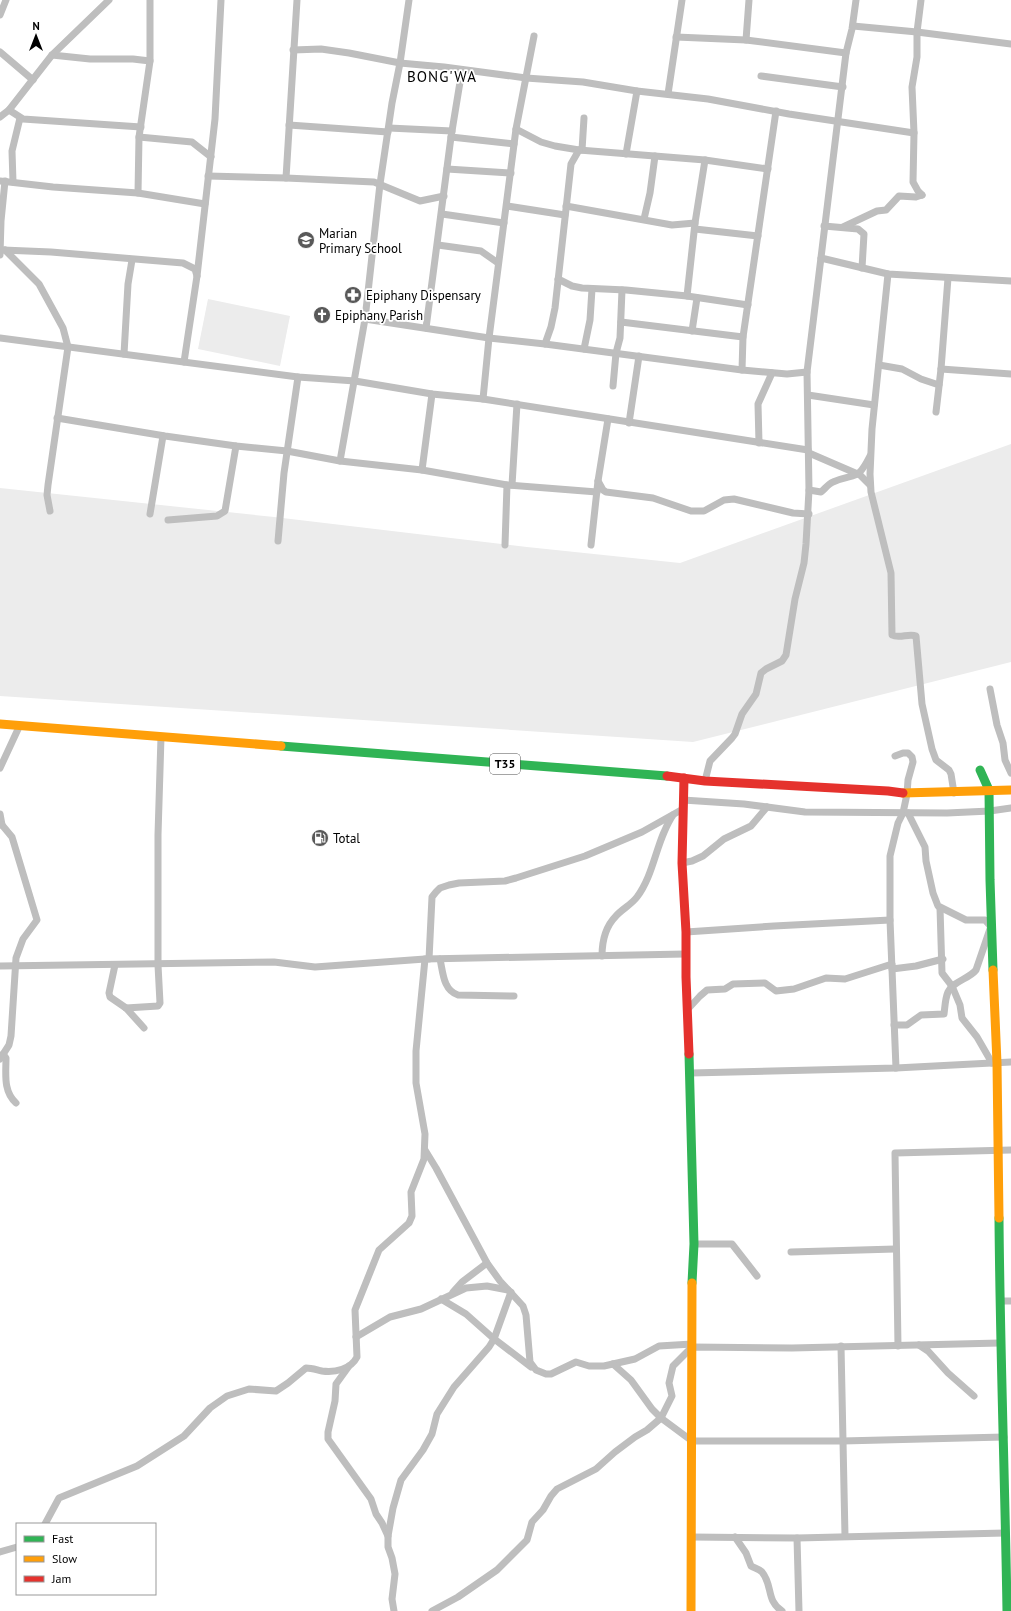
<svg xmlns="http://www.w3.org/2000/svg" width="1011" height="1611" font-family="'PT Sans',sans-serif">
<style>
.green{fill:#ececec}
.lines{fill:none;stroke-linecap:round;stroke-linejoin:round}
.street{stroke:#bebebe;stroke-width:7}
.fast{stroke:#30b455;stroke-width:9}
.slow{stroke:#ff9f0a;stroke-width:9}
.jam{stroke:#e5322d;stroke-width:9}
.labels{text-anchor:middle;stroke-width:3.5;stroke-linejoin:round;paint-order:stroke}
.shield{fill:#fff;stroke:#4c4c4c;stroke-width:1}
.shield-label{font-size:12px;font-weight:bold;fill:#000}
.poi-label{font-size:13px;fill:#000;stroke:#fff;text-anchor:start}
.quarter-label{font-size:15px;letter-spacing:1px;fill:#000;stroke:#fff}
</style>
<rect width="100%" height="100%" fill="#fff"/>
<g class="green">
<polygon points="208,299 290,316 280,366 198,349"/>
<polygon points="1011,444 1011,662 693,742 0,696 0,488 274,517 527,547 680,563"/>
</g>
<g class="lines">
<g class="street">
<polyline points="921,0 917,32 917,57 912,87 914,133 913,182 918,191 922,195"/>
<polyline points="0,15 6,0"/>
<polyline points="853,26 917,32 1011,44"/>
<polyline points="676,37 746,40 846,53"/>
<polyline points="746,40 749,0"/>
<polyline points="293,50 321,49 349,53 400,63 444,67 526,78 583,82 637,91 708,99 789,114 914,133"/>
<polyline points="0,52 33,80"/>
<polyline points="52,55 90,59 133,59 150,61"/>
<polyline points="761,76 843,87"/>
<polyline points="668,94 682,0"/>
<polyline points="9,110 23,119 141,127"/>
<polyline points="0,117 9,110 52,55 109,0"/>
<polyline points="289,125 388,132"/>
<polyline points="389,128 452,131"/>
<polyline points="516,129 541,142 555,146 579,150 705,160 768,169"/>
<polyline points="139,137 192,142 211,157"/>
<polyline points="451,137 514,144"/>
<polyline points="582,150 584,118"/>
<polyline points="626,154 637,91"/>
<polyline points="447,169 511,173"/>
<polyline points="208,176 286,178 374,182 420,201 444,196"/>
<polyline points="286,178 297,0"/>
<polyline points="0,181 53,187 138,193 205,204"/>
<polyline points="13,182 12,151 20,118"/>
<polyline points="138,193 139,137 150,61 150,0"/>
<polyline points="507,206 565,215"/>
<polyline points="566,206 672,225 695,223"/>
<polyline points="442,214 504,223"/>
<polyline points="644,219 650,193 655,156"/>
<polyline points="824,226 858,229 864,234 862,268"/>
<polyline points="843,227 877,211 886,210 899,196 916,197 922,195"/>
<polyline points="695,229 758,236"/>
<polyline points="438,245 481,251 498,263"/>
<polyline points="3,250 51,252 183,263 195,269 197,276"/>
<polyline points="5,250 39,284 63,328 68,347 48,485 47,495 50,511"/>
<polyline points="0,255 1,221 5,181"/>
<polyline points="821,258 888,274 1011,281"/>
<path d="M888 274 872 429 870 474 871 492 891 573 892 635C899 639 909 633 916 636L922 704 932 749 936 760 949 770 951 774 954 793"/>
<polyline points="558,279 572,286 582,288 626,290 687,296 748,305"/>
<polyline points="687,296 695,223 705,160"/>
<polyline points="365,319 489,338 545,344 742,370 787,374 807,372"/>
<polyline points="621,322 743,337"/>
<polyline points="426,328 451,137 462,70"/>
<polyline points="692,331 697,298"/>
<polyline points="0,338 298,377 355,381 432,394 483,399 808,450"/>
<polyline points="545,344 551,327 555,308 571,164 579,150"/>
<polyline points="584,349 590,320 592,289"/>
<polyline points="124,354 128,284 132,260"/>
<polyline points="184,362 197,276 215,119 221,0"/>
<polyline points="879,365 902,369 921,379 939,385"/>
<polyline points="941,369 1011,374"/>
<polyline points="742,370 743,337 776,111"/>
<polyline points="613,386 616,353 620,338 622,290"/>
<polyline points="808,395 874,405"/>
<polyline points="483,399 489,338 516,129 534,36"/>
<polyline points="936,412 941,369 948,278"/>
<polyline points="57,418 165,436 236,446 287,451 340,461 422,470 507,485 597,492"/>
<polyline points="629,423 639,356"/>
<polyline points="759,443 758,404 772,373"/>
<polyline points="809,453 860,475 870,485"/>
<polyline points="340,461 365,319 380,184 392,103 400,63 409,0"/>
<polyline points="422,470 432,394"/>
<polyline points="598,481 603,490 606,492 653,498 691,511 704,511 724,500 734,499 793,513 809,514"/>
<polyline points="512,485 517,404"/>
<path d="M809 490 821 492C825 489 828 484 833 482 856 472 857 482 870 456"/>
<polyline points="150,514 163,436"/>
<polyline points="168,520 217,516 225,511 236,446"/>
<polyline points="278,541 284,473 298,377"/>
<polyline points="505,545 507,485"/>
<polyline points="591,545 598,481 608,419"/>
<polyline points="990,689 997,725 1003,743 1005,760 1011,773"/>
<polyline points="895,756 903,753 908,753 912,757 913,762 908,780 907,794 903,813 898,823 890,856 890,920 896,1068"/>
<polyline points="0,768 19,727"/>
<polyline points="705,781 710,761 732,738 735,734 742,714 756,694 761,673 766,669 782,661 786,655 795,599 804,563 806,544 809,490 807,372 846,53 852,29 856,0"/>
<polyline points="683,800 744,804 805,812 947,813 990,811 1011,808"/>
<polyline points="908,813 925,847 926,861 933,893 938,906 966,920 985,920 992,928"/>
<polyline points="0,814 2,825 0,825"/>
<polyline points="682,863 692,861 703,856 724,839 751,826 767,807"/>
<polyline points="940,908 942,973 952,986 960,1005 962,1018 977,1037 992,1063"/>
<polyline points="686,932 774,926 890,920"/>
<path d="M602 956C602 941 605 927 616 916 622 909 631 905 637 897 655 873 656 840 673 815"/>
<polyline points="429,959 432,897 436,892 440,888 449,885 459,883 505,881 516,878 585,856 642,832 683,809"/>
<path d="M440 959C443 972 443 990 458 995L514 996"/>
<polyline points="115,965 109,993 110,997 126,1008 144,1028"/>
<polyline points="0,966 274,962 315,967 425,959 685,954"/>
<polyline points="892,969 916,966 943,959"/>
<polyline points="126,1008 158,1006 160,1003 158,965 158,835 161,737"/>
<polyline points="688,1009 700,996 707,990 725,989 733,984 765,983 776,991 794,989 826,978 845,979 892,964"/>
<path d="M894 1025H907L921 1015 944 1014C945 1007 945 999 948 992 953 981 969 979 976 970L990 929"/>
<path d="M3 1054 6 1058C6 1074 3 1091 16 1103"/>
<polyline points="0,1059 9,1045 11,1036 16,958 23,939 37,920 12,837 2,825"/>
<polyline points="691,1073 896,1068 1011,1062"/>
<polyline points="425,1150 436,1168 487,1263 500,1281 523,1306 526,1315 530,1362 536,1370 546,1374 551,1374 576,1362 589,1366 604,1366 635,1359 659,1346 692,1344"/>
<polyline points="694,1244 732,1244 757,1276"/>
<polyline points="791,1252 895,1249"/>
<polyline points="453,1292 462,1282 487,1263"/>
<polyline points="441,1299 466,1314 493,1338 531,1367"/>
<polyline points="1000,1301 1011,1301"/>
<polyline points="356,1337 390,1317 421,1309 466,1288 487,1286 508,1290"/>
<polyline points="919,1345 928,1351 948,1373 974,1396"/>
<polyline points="841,1346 845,1536"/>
<polyline points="898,1346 895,1153 1011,1150"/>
<polyline points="613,1364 631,1380 652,1409 661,1418 692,1441 842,1441 1004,1437"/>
<polyline points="349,1366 336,1384 335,1401 328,1432 328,1439 371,1499 376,1514 382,1523 388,1536"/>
<path d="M45 1524 59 1498 137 1466 184 1436 210 1408 227 1396 249 1389 276 1391 288 1383 306 1368C312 1368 317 1370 322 1371 335 1373 351 1369 357 1357L355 1310 379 1250 409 1223 412 1216 411 1192 424 1159 425 1134 416 1083V1051L425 959"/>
<polyline points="691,1537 797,1538 1005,1533"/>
<path d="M735 1537 746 1553 751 1566C754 1568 759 1569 762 1572 773 1585 766 1601 782 1611"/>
<polyline points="797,1538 799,1611"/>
<polyline points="0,1552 17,1547"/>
<polyline points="394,1611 392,1599 395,1574 392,1558 388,1547 388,1536 393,1508 401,1480 423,1450 432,1434 437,1414 454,1387 489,1347 494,1339 511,1292"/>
<polyline points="432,1611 458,1597 497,1570 527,1540 532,1522 543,1510 551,1496 557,1489 596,1469 615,1452 635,1437 647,1430 661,1418 672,1396 669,1383 673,1366 692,1347 792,1348 1000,1343"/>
</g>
<g class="fast">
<polyline points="281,746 667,776"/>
<polyline points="980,770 989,790 990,880 993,970"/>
<polyline points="689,1054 694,1244 692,1283"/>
<path d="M999 1218C1000 1349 1005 1480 1007 1611"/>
</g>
<g class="slow">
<polyline points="0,724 281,746"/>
<polyline points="903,793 1011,790"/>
<polyline points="993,970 997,1063 999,1218"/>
<polyline points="691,1611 692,1283"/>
</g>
<g class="jam">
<polyline points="667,776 705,781 888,791 903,793"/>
<polyline points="684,778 682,863 686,932 686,977 689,1054"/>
</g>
</g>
<defs>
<g id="school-disc" transform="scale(0.9)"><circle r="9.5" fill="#595959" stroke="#fff"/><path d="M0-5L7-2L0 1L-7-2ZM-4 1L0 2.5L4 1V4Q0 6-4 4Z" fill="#fff"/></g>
<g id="pharmacy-disc" transform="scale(0.9)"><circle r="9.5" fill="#595959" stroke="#fff"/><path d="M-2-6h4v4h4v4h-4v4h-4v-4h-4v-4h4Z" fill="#fff"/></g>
<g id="church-disc" transform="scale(0.9)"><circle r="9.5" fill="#595959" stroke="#fff"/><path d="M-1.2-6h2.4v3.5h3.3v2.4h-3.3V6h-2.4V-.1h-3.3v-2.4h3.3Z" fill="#fff"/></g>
<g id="fuel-disc" transform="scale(0.9)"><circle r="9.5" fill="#595959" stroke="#fff"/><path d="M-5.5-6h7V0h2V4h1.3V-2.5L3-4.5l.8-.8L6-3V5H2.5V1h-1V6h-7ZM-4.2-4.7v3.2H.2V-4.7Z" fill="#fff"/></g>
</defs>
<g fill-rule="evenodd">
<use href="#school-disc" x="306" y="240"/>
<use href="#pharmacy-disc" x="353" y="295"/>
<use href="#church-disc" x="322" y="315"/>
<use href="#fuel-disc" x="320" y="838"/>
</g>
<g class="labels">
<rect class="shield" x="490" y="754" width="30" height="20" rx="3"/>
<g class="shield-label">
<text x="505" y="768">T35</text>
</g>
<g class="poi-label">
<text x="319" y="238">Marian<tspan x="319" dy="15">Primary School</tspan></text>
<text x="366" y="300">Epiphany Dispensary</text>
<text x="335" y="320">Epiphany Parish</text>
<text x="333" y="843">Total</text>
</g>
<g class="quarter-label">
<text x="442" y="82">BONG'WA</text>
</g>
</g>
<rect x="16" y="1523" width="140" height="72" fill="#ffffff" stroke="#999999"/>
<rect x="24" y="1536" width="20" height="6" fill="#30b455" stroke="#999999"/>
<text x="52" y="1543" font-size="12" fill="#000000">Fast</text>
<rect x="24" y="1556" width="20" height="6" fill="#ff9f0a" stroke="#999999"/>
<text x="52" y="1563" font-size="12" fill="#000000">Slow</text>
<rect x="24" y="1576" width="20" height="6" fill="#e5322d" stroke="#999999"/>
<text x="52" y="1583" font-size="12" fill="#000000">Jam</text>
<g transform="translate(36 36)" stroke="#ffffff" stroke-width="3" paint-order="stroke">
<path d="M0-3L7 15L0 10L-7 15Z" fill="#000000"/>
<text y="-6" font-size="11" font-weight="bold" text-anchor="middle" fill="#000000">N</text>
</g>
</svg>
